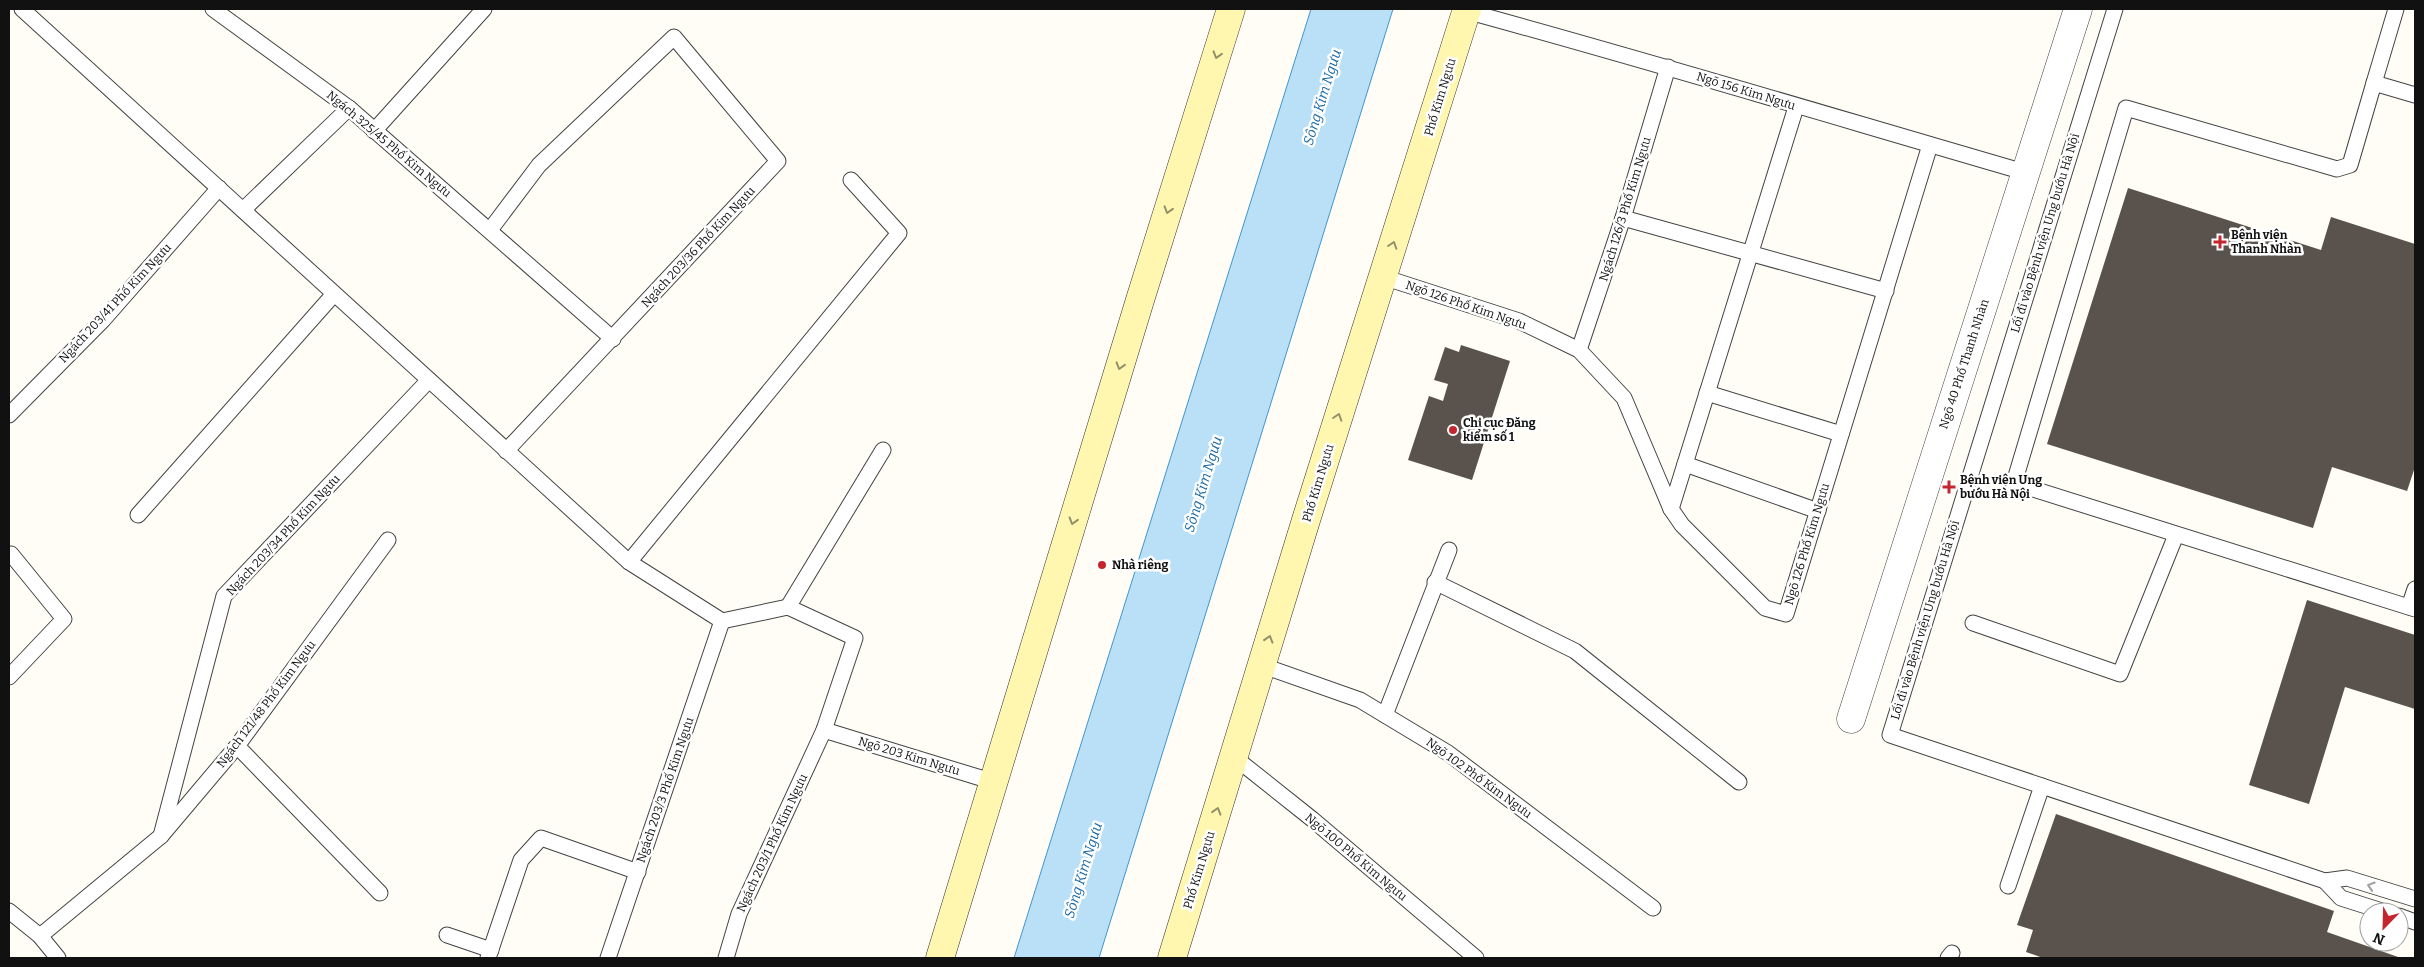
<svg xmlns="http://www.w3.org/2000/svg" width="2424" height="967" font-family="Bitter,serif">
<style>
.water{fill:#b9e0f7;stroke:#3f96cf}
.building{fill:#5a524d}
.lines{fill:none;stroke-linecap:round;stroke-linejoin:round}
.service-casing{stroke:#444;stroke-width:17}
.minor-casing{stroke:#444;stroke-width:29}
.secondary-casing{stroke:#333;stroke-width:29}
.service{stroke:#fff;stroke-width:15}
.minor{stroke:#fff;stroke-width:28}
.secondary{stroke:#fff6b0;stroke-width:28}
.oneway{stroke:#948f68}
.oneway2{stroke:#a0a0a0}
.poi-dot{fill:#c4262e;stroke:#fff;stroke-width:2}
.labels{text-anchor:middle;stroke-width:5;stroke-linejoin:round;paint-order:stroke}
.street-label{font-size:12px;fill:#111;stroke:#fff}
.poi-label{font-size:12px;font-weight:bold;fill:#111;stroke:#fff;text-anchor:start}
.water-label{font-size:14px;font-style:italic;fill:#1768a6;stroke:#fff}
</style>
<rect width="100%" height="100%" fill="#fffdf5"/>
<polygon class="water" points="1311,9 1393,9 1099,958 1014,958"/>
<g class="building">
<polygon points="2128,188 2321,250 2331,217 2415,244 2415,467 2407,491 2332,467 2313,528 2047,444"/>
<polygon points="1461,345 1510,361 1472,480 1408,460 1429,396 1443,401 1448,384 1434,380 1445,347 1459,352"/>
<polygon points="2307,600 2415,635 2415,709 2345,687 2309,804 2249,785"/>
<polygon points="2056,814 2334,911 2327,932 2401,958 2043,958 2026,952 2033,930 2017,925"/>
</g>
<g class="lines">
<g class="service-casing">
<g id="service">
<polyline points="22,9 629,562 722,621 788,607 855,638 824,730 739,914 726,958"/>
<polyline points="213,9 349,108 613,339"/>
<polyline points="2115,9 1890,735 2325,881 2347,878 2415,899"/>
<path d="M1466 11C1653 62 1838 118 2024 172"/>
<polyline points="2374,83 2396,9"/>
<polyline points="2415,95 2374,83 2350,165 2337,169 2126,108 2014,483 2415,609"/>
<polyline points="374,131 484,9"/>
<polyline points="243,210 349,108"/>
<polyline points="1623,218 1886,291"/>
<polyline points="490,230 539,165 674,37 778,161 506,451"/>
<polyline points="1383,277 1519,321 1579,350 1624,398 1671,509 1682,525 1765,608 1786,614 1930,145"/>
<polyline points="1579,350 1623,218 1668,67"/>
<polyline points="1707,393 1841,434"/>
<polyline points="9,415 103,320 219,188"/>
<polyline points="1685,464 1818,511"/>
<polyline points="1671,509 1796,107"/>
<polyline points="138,515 334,294"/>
<polyline points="629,562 899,233 851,180"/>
<polyline points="1435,582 1575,651 1739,782"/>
<polyline points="788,607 883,450"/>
<polyline points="2409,607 2415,589"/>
<polyline points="1973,623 2120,674 2176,535"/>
<polyline points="1261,665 1360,700 1448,753 1653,908"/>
<polyline points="9,677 64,619 11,554"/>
<polyline points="1385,715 1449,550"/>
<polyline points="824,730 994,782"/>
<polyline points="237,746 380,893"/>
<polyline points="1234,757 1312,819 1476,958"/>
<polyline points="161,836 224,596 429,380"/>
<polyline points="2325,881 2341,898 2385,912"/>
<polyline points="2008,886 2042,786"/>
<polyline points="9,911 40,936 58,958"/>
<polyline points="2399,916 2415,922"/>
<polyline points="447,935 491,950"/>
<polyline points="40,936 161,836 237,746 388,540"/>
<polyline points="488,958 521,860 541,838 638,872"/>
<polyline points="608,958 722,621"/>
<polyline points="1948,958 1952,953"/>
</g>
</g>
<g class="minor-casing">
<polyline id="minor" points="1851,719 2078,9"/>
</g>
<g class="secondary-casing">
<g id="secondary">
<polyline points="940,958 1140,300 1231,9"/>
<polyline points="1172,958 1306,520 1467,9"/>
</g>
</g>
<use href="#service" class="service"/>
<use href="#minor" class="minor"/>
<use href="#secondary" class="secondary"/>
</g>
<defs><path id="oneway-chevron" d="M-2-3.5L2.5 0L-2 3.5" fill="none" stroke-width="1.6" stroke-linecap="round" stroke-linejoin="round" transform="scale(1.25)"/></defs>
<g class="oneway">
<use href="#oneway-chevron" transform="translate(1217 55) rotate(107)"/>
<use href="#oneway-chevron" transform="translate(1168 210) rotate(107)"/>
<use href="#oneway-chevron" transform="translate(1393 245) rotate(-72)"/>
<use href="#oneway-chevron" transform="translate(1120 366) rotate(107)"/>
<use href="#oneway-chevron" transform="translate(1338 417) rotate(-72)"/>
<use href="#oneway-chevron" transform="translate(1073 521) rotate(107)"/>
<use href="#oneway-chevron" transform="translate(1269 639) rotate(-73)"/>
<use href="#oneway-chevron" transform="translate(1217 811) rotate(-73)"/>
</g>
<use class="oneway2" href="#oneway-chevron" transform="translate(2371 886) rotate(-163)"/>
<g class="poi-dot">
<path d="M2217.5 234.5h5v5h5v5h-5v5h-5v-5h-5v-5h5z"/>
<circle cx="1453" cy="430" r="5"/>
<path d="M1946.5 479.5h5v5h5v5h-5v5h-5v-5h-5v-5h5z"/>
<circle cx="1102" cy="565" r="5"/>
</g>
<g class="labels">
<g class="street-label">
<text transform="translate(1746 91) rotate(17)" y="4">Ngõ 156 Kim Ngưu</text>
<text transform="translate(1440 97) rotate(-73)" y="4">Phố Kim Ngưu</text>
<text transform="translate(389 144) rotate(40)" y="4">Ngách 325/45 Phố Kim Ngưu</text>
<text transform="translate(1625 209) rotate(-73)" y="4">Ngách 126/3 Phố Kim Ngưu</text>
<text transform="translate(2045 233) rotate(-73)" y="4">Lối đi vào Bệnh viện Ung bướu Hà Nội</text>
<text transform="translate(698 247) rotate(-47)" y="4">Ngách 203/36 Phố Kim Ngưu</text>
<text transform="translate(115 303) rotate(-47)" y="4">Ngách 203/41 Phố Kim Ngưu</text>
<text transform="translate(1466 305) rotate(19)" y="4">Ngõ 126 Phố Kim Ngưu</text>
<text transform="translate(1964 364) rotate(-72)" y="4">Ngõ 40 Phố Thanh Nhàn</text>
<text transform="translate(1318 483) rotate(-73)" y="4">Phố Kim Ngưu</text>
<text transform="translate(283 535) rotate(-47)" y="4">Ngách 203/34 Phố Kim Ngưu</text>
<text transform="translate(1807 544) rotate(-73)" y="4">Ngõ 126 Phố Kim Ngưu</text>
<text transform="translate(1925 620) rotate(-73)" y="4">Lối đi vào Bệnh viện Ung bướu Hà Nội</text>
<text transform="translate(266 704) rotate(-53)" y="4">Ngách 121/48 Phố Kim Ngưu</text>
<text transform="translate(909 756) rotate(17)" y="4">Ngõ 203 Kim Ngưu</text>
<text transform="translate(1479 778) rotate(36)" y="4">Ngõ 102 Phố Kim Ngưu</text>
<text transform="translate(665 790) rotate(-71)" y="4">Ngách 203/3 Phố Kim Ngưu</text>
<text transform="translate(772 843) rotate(-65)" y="4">Ngách 203/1 Phố Kim Ngưu</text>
<text transform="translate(1356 857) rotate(40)" y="4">Ngõ 100 Phố Kim Ngưu</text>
<text transform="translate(1199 870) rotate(-73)" y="4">Phố Kim Ngưu</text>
</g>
<g class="poi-label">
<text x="2231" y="239">Bệnh viện<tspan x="2231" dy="14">Thanh Nhàn</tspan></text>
<text x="1463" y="427">Chi cục Đăng<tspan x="1463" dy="14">kiểm số 1</tspan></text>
<text x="1960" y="484">Bệnh viện Ung<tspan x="1960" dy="14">bướu Hà Nội</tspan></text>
<text x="1112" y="569">Nhà riêng</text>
</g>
<g class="water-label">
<text transform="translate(1322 97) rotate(-73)" y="5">Sông Kim Ngưu</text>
<text transform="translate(1203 484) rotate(-73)" y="5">Sông Kim Ngưu</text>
<text transform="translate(1083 870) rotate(-73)" y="5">Sông Kim Ngưu</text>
</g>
</g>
<rect width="2424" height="967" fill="none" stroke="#111111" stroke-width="20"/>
<g transform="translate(2384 927) rotate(203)"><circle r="24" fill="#ffffff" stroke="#a0a0a0"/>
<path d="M0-4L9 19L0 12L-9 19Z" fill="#c4262e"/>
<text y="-8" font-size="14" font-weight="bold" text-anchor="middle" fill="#111111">N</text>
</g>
</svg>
